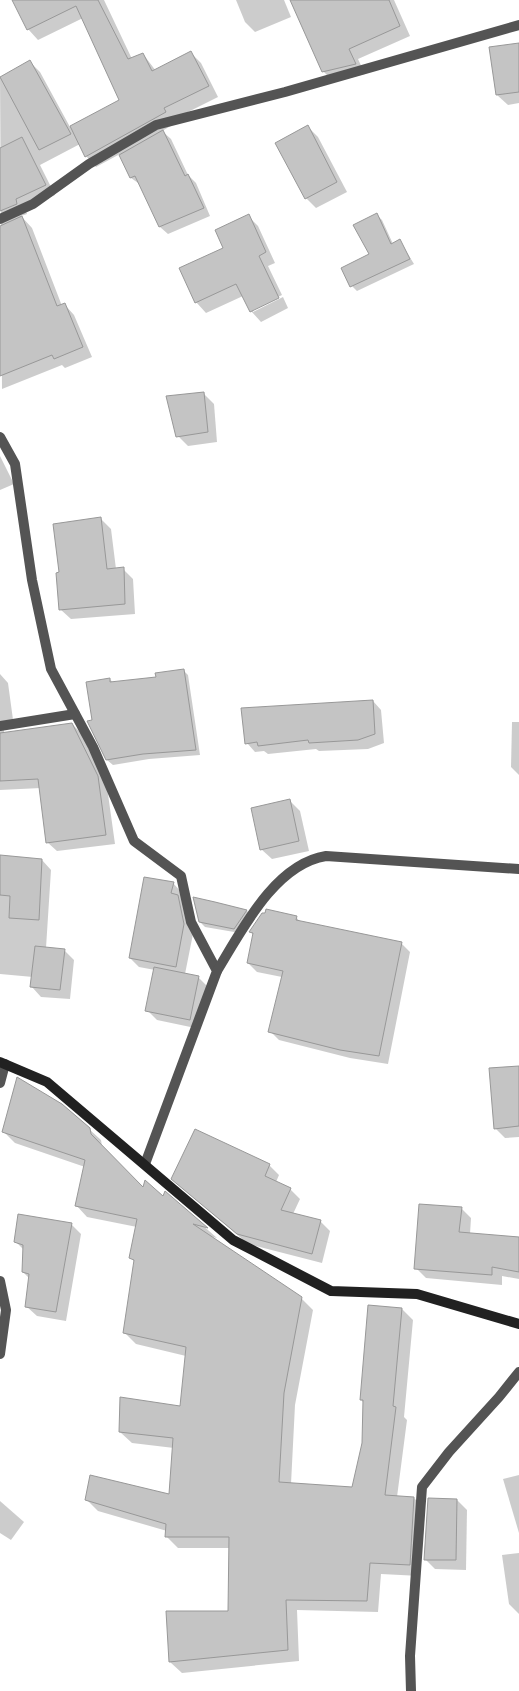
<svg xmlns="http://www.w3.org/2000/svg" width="519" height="1691" font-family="'IBM Plex Sans',sans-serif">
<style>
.shadow{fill:#0003}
.building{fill:#c4c4c4;stroke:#989898}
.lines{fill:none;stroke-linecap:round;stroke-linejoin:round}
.minor{stroke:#545454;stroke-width:10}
.secondary{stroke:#212121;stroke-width:10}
</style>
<rect width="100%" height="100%" fill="#fff"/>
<g class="shadow">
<polygon points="13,0 104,0 132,59 143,54 156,71 191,53 201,63 218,97 174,119 176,123 162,131 171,139 188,175 196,183 210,216 168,234 160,227 141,185 131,178 120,154 96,167 86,156 80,144 40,165 55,195 25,209 27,214 21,216 32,228 62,306 65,305 74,315 92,357 65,368 62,365 2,389 0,78 30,62 40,72 70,127 121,101 83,18 38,40 28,29"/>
<polygon points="236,0 284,0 291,17 255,32 245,22"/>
<polygon points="291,0 394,0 410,36 358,59 365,74 334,82 323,71"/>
<polygon points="519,44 519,103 508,105 497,95 491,48"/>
<polygon points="308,127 318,137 347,192 316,208 306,198"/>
<polygon points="377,215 382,220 393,244 400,241 414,264 357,291 352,286 371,255"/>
<polygon points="248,216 258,226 275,263 268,266 282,295 253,309 253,312 283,297 288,308 261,322 251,311 243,296 206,313 196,302 225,249"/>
<polygon points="204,394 214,404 217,442 188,446 178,436"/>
<polygon points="0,456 14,484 0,490"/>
<polygon points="101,519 111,529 116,569 123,569 133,579 135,614 71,619 60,609 61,573"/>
<polygon points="183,670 188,675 200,755 149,759 113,765 107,760 110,679 113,683 157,678"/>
<polygon points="0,674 8,683 14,727 4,730 4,734 72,724 81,733 107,787 115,844 57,851 47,842 41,788 0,790"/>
<polygon points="373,701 381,710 384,743 368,749 319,751 316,749 268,754 264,751 255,752 247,743"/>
<polygon points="512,722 519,722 519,775 511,767"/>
<polygon points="290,801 300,811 309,851 272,859 261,849"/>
<polygon points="0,857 42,860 51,870 46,948 64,950 74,960 70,999 41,997 32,987 33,977 0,974"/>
<polygon points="173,883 182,893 193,934 185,974 198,977 208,987 200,1029 157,1020 147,1010 155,970 139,967 130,958"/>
<polygon points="194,899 247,911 251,915 240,933 205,927 200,922"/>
<polygon points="296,917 301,923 401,943 410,952 388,1064 350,1058 279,1040 270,1031 282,977 257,972 248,963 254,935 250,932"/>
<polygon points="519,1067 519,1137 505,1138 495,1128"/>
<polygon points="89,1129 101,1140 102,1146 144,1189 164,1198 166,1193 217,1238 209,1236 301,1298 313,1310 295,1405 291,1484 353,1489 363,1443 364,1403 361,1400 369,1307 402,1309 413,1320 404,1417 407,1420 397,1497 414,1498 425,1509 420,1576 381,1574 378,1612 297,1610 299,1661 182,1673 170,1662 229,1612 230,1548 178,1548 166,1536 167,1531 98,1511 86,1499 170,1496 174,1448 132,1443 120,1432 181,1408 186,1356 136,1344 124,1332 135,1262 131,1258 137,1227 87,1217 76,1205 85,1167 15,1143 3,1131"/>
<polygon points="269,1165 279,1175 276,1182 290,1189 300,1199 293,1214 320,1221 330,1231 322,1263 248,1244 183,1188"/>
<polygon points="461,1208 471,1218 470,1234 519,1237 519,1279 502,1276 502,1285 426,1278 416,1268"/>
<polygon points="71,1224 81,1234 66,1321 37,1316 26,1306 30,1279 23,1272 24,1250 16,1242"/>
<polygon points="519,1475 519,1533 503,1479"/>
<polygon points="457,1500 467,1510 466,1570 435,1569 425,1559"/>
<polygon points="0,1501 24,1522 11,1540 0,1533"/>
<polygon points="519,1553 519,1614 509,1604 502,1555"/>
</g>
<g class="building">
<polygon points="12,0 98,0 128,59 143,53 152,71 191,51 209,86 164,108 166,112 85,157 70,126 119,100 76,6 27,30"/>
<polygon points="290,0 389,0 400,26 349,49 356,64 322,72"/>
<polygon points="519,43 519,92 496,95 489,47"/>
<polygon points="30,60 71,134 39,150 0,77"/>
<polygon points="308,125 337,182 305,199 275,143"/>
<polygon points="163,130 185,176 188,174 204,208 159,227 135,176 130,178 119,155"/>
<polygon points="22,137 46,185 16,199 17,204 0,211 0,148"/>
<polygon points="377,213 391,244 400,239 410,259 350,287 341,268 369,254 353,225"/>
<polygon points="249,214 266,252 259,256 279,298 250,312 236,284 195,303 179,268 223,248 215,230"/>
<polygon points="22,216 57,306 65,303 83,347 54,359 52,355 0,376 0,226"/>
<polygon points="204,392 208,432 176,437 166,396"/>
<polygon points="101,517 107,569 124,567 125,604 59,610 56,573 59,572 53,524"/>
<polygon points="184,669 196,750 143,754 106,760 87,721 92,720 86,682 110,678 110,682 156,677 155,673"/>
<polygon points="373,700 375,734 358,740 309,743 308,740 258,746 257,742 245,744 241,708"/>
<polygon points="72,723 98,776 106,835 46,843 38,779 0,781 0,733"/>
<polygon points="290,799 299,841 260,850 251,808"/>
<polygon points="0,855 42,859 39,920 9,918 10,896 0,895"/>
<polygon points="144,877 174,882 171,893 178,895 184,924 176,967 129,958"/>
<polygon points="193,897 215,902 247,910 234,929 199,922"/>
<polygon points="266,909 297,916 296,920 402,942 379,1056 340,1050 268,1032 283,971 247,963 253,933 249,932 262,913 265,913"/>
<polygon points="35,946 65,949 60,990 30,987"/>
<polygon points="154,967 199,976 190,1020 145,1011"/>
<polygon points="519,1066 519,1126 494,1129 489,1068"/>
<polygon points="17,1077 62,1104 90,1128 91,1134 143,1187 145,1180 163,1196 165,1191 208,1228 193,1224 302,1297 284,1393 279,1482 352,1487 362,1443 363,1400 360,1400 368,1305 402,1308 393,1406 396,1407 385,1495 414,1497 410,1565 370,1563 367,1601 286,1600 288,1650 169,1662 166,1611 228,1611 229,1537 165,1537 166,1524 85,1500 90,1475 169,1494 173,1438 119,1432 120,1397 180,1406 186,1347 123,1333 134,1260 129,1258 137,1219 75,1206 85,1160 2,1132"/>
<polygon points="195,1129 270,1164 265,1176 291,1188 281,1210 321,1220 312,1254 237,1234 171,1179"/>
<polygon points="419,1204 462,1207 459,1232 519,1237 519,1272 492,1267 492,1275 414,1269"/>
<polygon points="18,1214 72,1223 56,1312 25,1307 29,1274 22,1272 23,1245 14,1242"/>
<polygon points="428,1498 457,1499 456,1560 424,1560"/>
</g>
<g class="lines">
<g class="minor">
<polyline points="0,219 33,204 89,164 156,125 285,92 519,25"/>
<polyline points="0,437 15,464 32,580 51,669 93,747 134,841 181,876 191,922 217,971 145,1164"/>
<polyline points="0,726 75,714"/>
<path d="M217 971C242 930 275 864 326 856L519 869"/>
<polyline points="0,1083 5,1064"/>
<polyline points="0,1281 6,1310 0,1354"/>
<polyline points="411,1691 410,1656 422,1487 449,1452 499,1397 519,1372"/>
</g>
<polyline class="secondary" points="0,1062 47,1082 233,1240 331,1291 417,1294 519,1324"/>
</g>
</svg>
